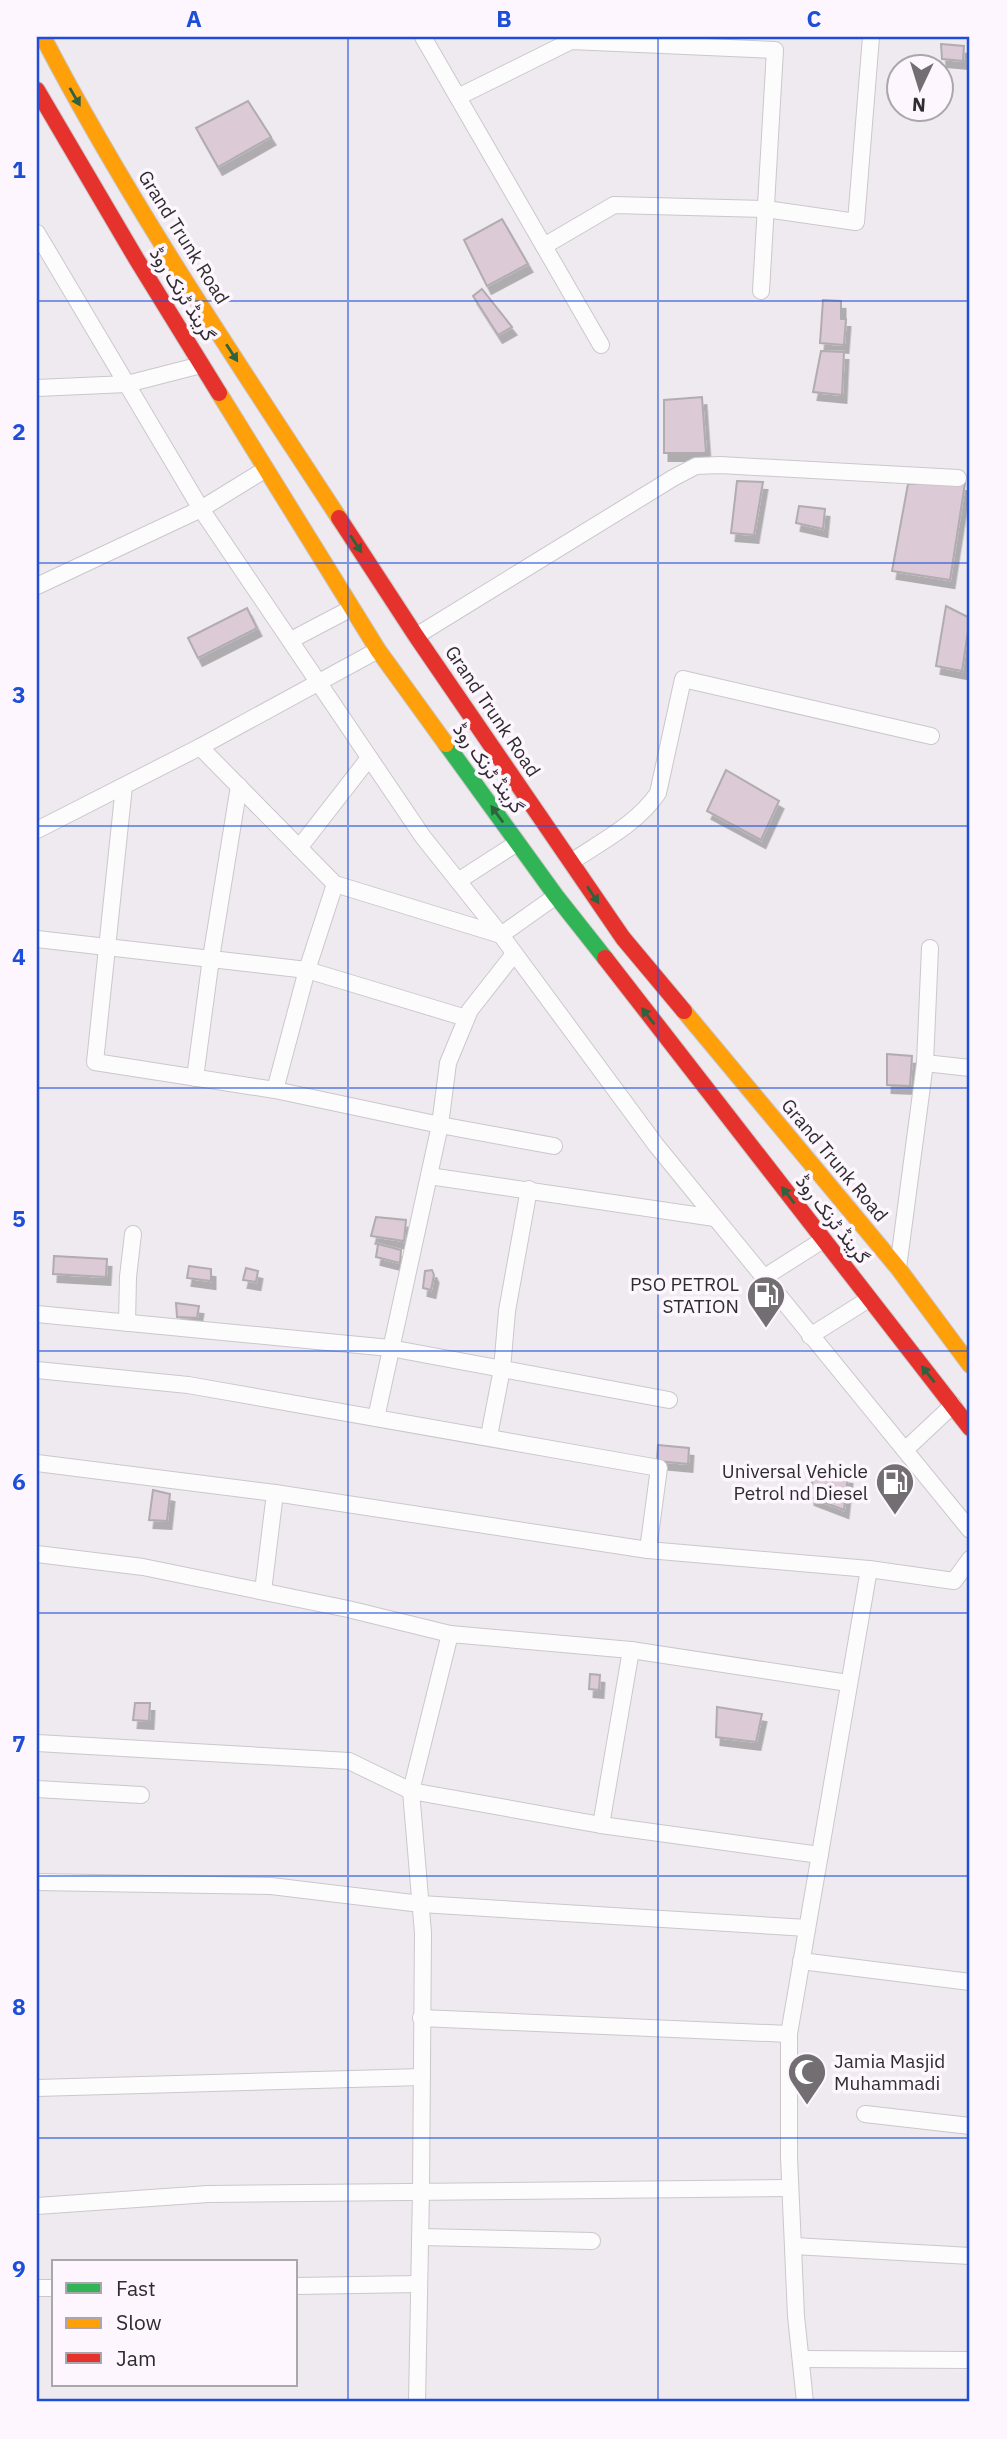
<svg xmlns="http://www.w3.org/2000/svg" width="1007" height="2439" font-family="'IBM Plex Sans',Vazirmatn,sans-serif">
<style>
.building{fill:#dccad6;stroke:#b0acaf;stroke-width:2;filter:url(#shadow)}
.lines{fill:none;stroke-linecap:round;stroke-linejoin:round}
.street-casing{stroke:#cbc7cb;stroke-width:18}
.fast-casing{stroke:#c8c6c8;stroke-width:18}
.slow-casing{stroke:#c8c6c8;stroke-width:18}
.jam-casing{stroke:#c8c6c8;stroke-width:18}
.street{stroke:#fdfcfd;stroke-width:16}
.fast{stroke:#30b455;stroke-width:16}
.slow{stroke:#ff9f0a;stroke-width:16}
.jam{stroke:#e5322d;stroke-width:16}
.oneway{fill:#2f623e}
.grid{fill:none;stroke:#1d4ed8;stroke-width:2;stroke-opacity:0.55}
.labels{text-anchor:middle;stroke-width:7;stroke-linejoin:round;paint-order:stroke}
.street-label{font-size:19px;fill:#2f2c2f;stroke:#fef6ff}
.poi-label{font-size:19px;fill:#2f2c2f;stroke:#fef6ff;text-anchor:end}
.neatline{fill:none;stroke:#1d4ed8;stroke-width:2.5}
.grid-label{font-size:23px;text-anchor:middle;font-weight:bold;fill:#1d4ed8}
</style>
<defs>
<filter id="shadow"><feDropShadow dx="4.5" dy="8" stdDeviation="0" flood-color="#0004"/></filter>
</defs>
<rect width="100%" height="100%" fill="#efeaef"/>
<g class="building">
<polygon points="941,44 964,46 963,61 942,59"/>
<polygon points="248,101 271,137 218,167 196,128"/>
<polygon points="502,219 528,264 487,286 464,240"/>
<polygon points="482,289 512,327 498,335 473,296"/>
<polygon points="823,300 841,301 841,319 846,319 844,345 820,343"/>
<polygon points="821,351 844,352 842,395 813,392"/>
<polygon points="702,397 706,453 664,453 664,400"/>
<polygon points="737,481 763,482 754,535 731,533"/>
<polygon points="965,483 950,580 892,571 908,484"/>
<polygon points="799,506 825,509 823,529 796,523"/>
<polygon points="946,606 970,618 962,671 936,666"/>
<polygon points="247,608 257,628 198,658 188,638"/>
<polygon points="726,770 779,801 761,840 707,811"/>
<polygon points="887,1054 912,1056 910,1086 887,1085"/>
<polygon points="376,1217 406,1220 404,1241 371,1236"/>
<polygon points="378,1244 401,1250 400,1263 376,1257"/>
<polygon points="54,1256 107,1259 106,1277 53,1274"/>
<polygon points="189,1266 211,1269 211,1281 187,1278"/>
<polygon points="246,1268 258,1271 256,1282 243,1280"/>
<polygon points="432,1270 434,1275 431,1290 423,1288 425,1271"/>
<polygon points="176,1303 199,1306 197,1318 177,1317"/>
<polygon points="658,1445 689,1448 688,1464 657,1461"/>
<polygon points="814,1469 848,1476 844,1510 810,1497"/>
<polygon points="153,1490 170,1494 167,1521 149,1520"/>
<polygon points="590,1674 600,1675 599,1690 589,1689"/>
<polygon points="135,1703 150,1703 149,1721 133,1720"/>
<polygon points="717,1707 762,1714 756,1742 716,1737"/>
</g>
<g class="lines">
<g class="street-casing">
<g id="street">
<polyline points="423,37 601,345"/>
<polyline points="458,97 571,41 775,50 761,291"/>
<polyline points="37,233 201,509 423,837 501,935 656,1145 970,1530"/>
<polyline points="544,246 614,205 766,209 856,222 871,37"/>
<polyline points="37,388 127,384 201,365"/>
<polyline points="37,586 201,509 266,469"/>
<polyline points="416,636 673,478 696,466 720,465 958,478"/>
<polyline points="291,640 352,608"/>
<polyline points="378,650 200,747 335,884 501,935 556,896"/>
<polyline points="124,786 95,1062 275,1090"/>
<polyline points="37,830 200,747"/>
<polyline points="299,848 369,758"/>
<path d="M571 862C602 841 637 824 658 793L683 679 931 736"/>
<polyline points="458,881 517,843"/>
<polyline points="335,884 307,970 466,1018"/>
<polyline points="37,939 307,970 275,1090 440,1125 448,1063 470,1010 514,954"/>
<polyline points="925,1063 970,1068"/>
<polyline points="195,1078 211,958 239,786"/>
<polyline points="429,1176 715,1218"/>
<polyline points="898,1268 925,1063 930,948"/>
<polyline points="763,1278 823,1240"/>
<polyline points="37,1314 390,1348 669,1400"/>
<polyline points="127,1323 128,1277 133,1234"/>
<polyline points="810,1336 869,1299"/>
<polyline points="37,1370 188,1385 659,1468 648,1550 869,1569"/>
<polyline points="376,1418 440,1125 554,1146"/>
<polyline points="489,1436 502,1369 507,1311 529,1189"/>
<polyline points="905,1450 953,1405"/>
<polyline points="37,1463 275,1493 648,1550"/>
<polyline points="37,1554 143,1567 348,1609 450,1634"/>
<polyline points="263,1591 275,1493"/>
<polyline points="37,1743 349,1761 411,1791 601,1825 820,1855"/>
<polyline points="37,1789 141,1795"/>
<polyline points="601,1825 631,1650 848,1683"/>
<polyline points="37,1882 271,1886 421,1904 807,1928"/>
<polyline points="801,1961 970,1982"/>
<polyline points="421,2018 789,2034"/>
<polyline points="37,2088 422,2077"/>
<polyline points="865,2114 970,2126"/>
<polyline points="37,2206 208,2194 790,2188"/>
<polyline points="420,2237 592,2241"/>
<polyline points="794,2246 970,2256"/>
<polyline points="296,2286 419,2284"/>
<polyline points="37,2288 54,2288"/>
<polyline points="801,2359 970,2360"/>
<polyline points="417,2402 421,2191 423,1933 411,1791 450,1634 631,1650"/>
<polyline points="805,2402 796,2316 789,2157 789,2034 869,1569 954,1581 970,1559"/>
</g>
</g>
<g class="fast-casing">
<polyline id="fast" points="446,744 556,896 605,958"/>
</g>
<g class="slow-casing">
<g id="slow">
<path d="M43 37C130 204 236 360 339 518"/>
<polyline points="219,393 378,650 446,744"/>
<polyline points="684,1011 898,1268 970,1365"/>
</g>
</g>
<g class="jam-casing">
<g id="jam">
<polyline points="37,90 137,260 219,393"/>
<polyline points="339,518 416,636 623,938 684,1011"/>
<polyline points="605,958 970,1428"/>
</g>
</g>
<use href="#street" class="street"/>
<use href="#fast" class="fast"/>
<use href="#slow" class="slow"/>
<use href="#jam" class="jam"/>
</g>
<defs><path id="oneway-solid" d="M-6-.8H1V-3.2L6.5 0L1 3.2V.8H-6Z" transform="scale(1.75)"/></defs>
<g class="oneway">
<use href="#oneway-solid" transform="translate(75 97) rotate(60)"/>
<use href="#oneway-solid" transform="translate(232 353) rotate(57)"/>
<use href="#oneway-solid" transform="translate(356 544) rotate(57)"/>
<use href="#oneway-solid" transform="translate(497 814) rotate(-126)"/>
<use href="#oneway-solid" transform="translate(593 895) rotate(56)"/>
<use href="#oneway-solid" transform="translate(648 1016) rotate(-128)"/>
<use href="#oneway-solid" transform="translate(788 1195) rotate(-128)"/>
<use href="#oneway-solid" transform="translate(928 1374) rotate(-128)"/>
</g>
<path class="grid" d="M348 37V2402M658 37V2402M37 301H970M37 563H970M37 826H970M37 1088H970M37 1351H970M37 1613H970M37 1876H970M37 2138H970"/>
<defs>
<g id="fuel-pin" transform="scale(2.0125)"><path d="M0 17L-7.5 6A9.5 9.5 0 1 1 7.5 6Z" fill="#726e72" stroke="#fef6ff"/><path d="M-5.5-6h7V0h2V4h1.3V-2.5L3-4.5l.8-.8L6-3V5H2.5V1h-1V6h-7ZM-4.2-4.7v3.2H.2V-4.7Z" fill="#fff"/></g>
<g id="mosque-pin" transform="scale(2.0125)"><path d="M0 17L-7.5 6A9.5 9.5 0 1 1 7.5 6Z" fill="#726e72" stroke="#fef6ff"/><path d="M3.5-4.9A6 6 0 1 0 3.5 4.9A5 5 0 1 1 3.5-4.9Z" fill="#fff"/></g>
</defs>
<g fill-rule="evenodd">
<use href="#fuel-pin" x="766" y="1295"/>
<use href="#fuel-pin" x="895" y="1482"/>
<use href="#mosque-pin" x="807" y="2072"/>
</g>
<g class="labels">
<g class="street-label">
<text transform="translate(184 237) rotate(58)" y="7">Grand Trunk Road</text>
<text transform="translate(183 294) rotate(58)" y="7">گرینڈ ٹرنک روڈ</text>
<text transform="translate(493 711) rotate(56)" y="7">Grand Trunk Road</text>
<text transform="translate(489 768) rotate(54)" y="7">گرینڈ ٹرنک روڈ</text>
<text transform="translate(835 1160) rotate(50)" y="7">Grand Trunk Road</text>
<text transform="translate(833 1219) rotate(52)" y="7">گرینڈ ٹرنک روڈ</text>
</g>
<g class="poi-label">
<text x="739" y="1291">PSO PETROL<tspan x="739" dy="22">STATION</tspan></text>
<text x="868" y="1478">Universal Vehicle<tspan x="868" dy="22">Petrol nd Diesel</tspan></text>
<text x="834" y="2068" text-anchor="start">Jamia Masjid<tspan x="834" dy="22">Muhammadi</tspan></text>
</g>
</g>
<rect width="1007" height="2439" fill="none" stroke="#fef6ff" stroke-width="77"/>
<rect x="52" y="2260" width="245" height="126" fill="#fef6ff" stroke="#aba5ac" stroke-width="2"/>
<rect x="66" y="2283" width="35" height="10" fill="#30b455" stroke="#aba5ac" stroke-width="2"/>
<text x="116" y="2296" font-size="21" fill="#2f2c2f">Fast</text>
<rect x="66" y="2318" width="35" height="10" fill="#ff9f0a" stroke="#aba5ac" stroke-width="2"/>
<text x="116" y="2330" font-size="21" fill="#2f2c2f">Slow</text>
<rect x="66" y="2353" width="35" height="10" fill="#e5322d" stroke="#aba5ac" stroke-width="2"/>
<text x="116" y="2366" font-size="21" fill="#2f2c2f">Jam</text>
<g transform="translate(920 88) rotate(184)"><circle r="33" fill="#fef6ff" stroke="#aba5ac" stroke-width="2"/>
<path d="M0-5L12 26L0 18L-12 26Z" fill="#726e72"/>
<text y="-10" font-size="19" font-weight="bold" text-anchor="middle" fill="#2f2c2f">N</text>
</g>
<rect x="38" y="38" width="930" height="2362" class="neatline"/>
<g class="grid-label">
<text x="194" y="27">A</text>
<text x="504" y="27">B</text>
<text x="814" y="27">C</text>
<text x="19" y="178">1</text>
<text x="19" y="440">2</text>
<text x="19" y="703">3</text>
<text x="19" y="965">4</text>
<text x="19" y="1227">5</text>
<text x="19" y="1490">6</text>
<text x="19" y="1752">7</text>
<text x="19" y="2015">8</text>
<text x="19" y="2277">9</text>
</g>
</svg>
